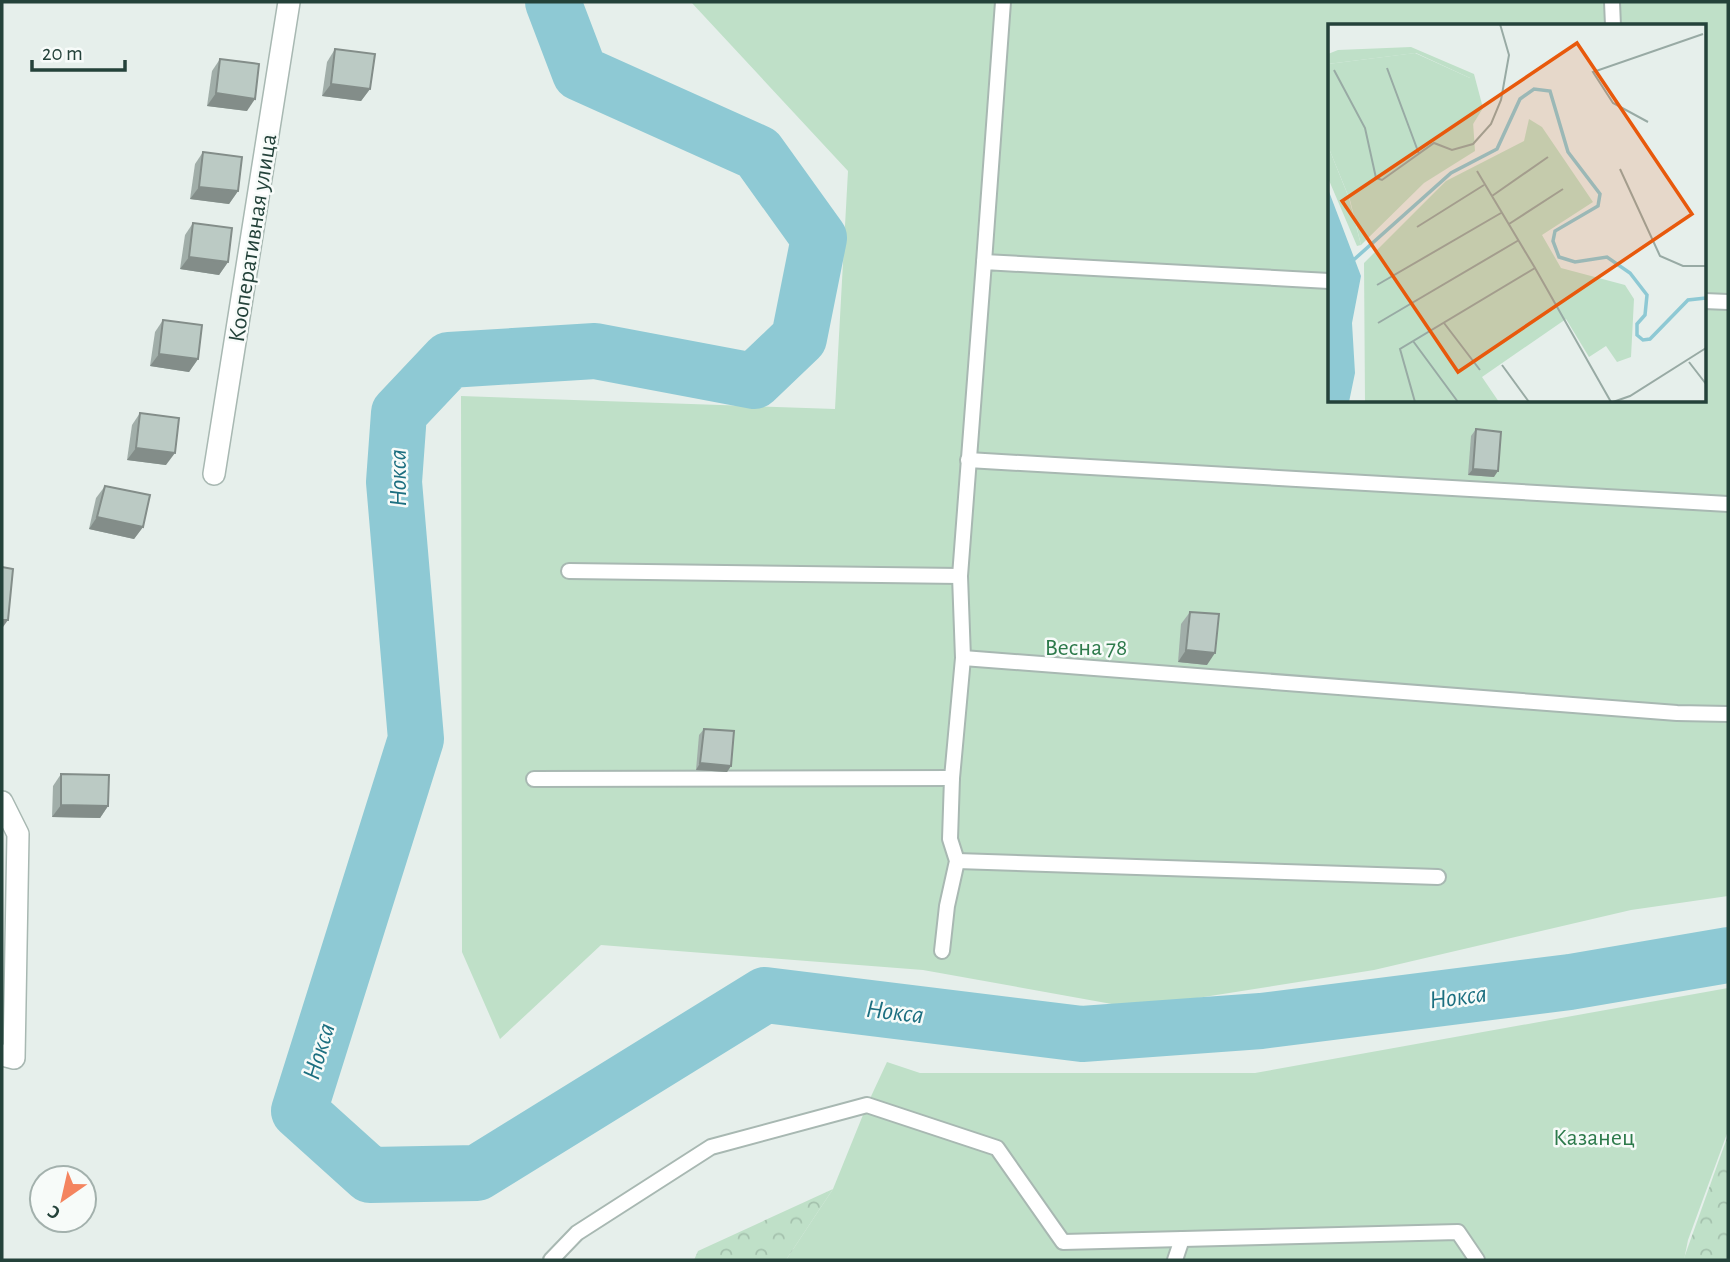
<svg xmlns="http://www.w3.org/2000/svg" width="1730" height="1262" font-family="'Alegreya Sans',sans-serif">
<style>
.green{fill:#bfe0c8;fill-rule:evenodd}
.forest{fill:url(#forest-crowns)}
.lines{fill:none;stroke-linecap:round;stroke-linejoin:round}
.river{stroke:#8ec9d4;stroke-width:56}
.lane-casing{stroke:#a8b8b2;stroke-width:18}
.street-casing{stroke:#a8b8b2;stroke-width:24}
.lane{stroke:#fff;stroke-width:14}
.street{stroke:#fff;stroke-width:21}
.wall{fill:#a1aea9}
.shaded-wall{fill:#838d89}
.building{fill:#bbcac4;stroke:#838d89;stroke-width:2}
.labels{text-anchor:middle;stroke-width:5;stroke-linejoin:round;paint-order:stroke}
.street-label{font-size:24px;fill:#24423a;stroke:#f7fbf9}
.park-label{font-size:24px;fill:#2d7a4b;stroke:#f7fbf9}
.water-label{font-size:26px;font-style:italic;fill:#1c6f80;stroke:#f7fbf9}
.inset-river{fill:none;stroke:#8ec9d4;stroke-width:3.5}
.inset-road{fill:none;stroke:#98aaa4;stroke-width:2}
.view{fill:#e8590c;fill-opacity:0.15;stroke:#e8590c;stroke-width:3.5}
.inset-edge{fill:none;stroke:#24423a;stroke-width:3.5}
</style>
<defs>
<pattern id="forest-crowns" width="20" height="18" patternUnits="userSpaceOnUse" patternTransform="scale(1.75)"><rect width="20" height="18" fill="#bfe0c8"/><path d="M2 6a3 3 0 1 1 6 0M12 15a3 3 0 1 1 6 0" fill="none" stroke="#a4c1ad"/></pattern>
</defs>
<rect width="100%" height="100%" fill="#e6efeb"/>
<g class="green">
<path d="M691 2H1728V896L1631 910 1374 970 1134 1008 923 970 601 945 500 1039 462 952 461 396 835 409 848 171ZM1329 26H1704V401H1329Z"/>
<polygon points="1728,988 1728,1131 1688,1240 1684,1260 786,1260 833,1189 867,1105 887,1062 920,1073 1255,1073"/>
</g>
<g class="forest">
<polygon points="1728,1135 1728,1260 1684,1260 1684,1258"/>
<polygon points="833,1189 786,1260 694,1260 698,1251"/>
</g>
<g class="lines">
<polyline class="river" points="553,2 580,73 758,153 819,238 799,338 754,381 595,351 449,360 399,413 394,482 416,739 299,1111 370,1175 477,1173 765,995 1082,1034 1261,1021 1570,982 1728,955"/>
<g class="lane-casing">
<g id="lane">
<polyline points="1612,2 1613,26"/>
<polyline points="984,262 1003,2"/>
<polyline points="1704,301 1728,302"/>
<polyline points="968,460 1728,504"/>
<polyline points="569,571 960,576"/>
<polyline points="963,658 1677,713 1728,714"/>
<polyline points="534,779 952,778"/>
<polyline points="957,861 1438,877"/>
<polyline points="942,951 947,906 957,861 950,839 952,778 963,658 960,576 984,262 1329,281"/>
<polyline points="551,1260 577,1233 711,1147 867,1105 997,1148 1063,1242 1458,1232 1477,1260"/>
<polyline points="1175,1260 1182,1239"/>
</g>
</g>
<g class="street-casing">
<g id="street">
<polyline points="214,474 289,2"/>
<polyline points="2,802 18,834 14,1058 2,1055"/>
</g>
</g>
<use href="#lane" class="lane"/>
<use href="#street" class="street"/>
</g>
<g class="wall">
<polygon points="335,49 370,89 361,101 322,96 327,62"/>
<polygon points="220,59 247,111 207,106 212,71"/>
<polygon points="203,152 238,191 229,204 190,199 195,164"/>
<polygon points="193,223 228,262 219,275 180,269 185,235"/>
<polygon points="163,320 198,359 189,372 150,366 155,332"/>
<polygon points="140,413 166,465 127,460 132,425"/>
<polygon points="1476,429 1494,477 1468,475 1471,436"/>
<polygon points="105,486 143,527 134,539 89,529 96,498"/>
<polygon points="1190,612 1207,665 1178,662 1181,624"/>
<polygon points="704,729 731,766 727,772 696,770 699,735"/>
<polygon points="61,774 108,806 100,818 52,817 53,786"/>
</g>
<g class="shaded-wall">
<polygon points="331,84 370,89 361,101 322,96"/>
<polygon points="216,93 255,99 247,111 207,106"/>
<polygon points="199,187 238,191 229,204 190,199"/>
<polygon points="189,257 228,262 219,275 180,269"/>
<polygon points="159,354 198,359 189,372 150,366"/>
<polygon points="136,448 175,453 166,465 127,460"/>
<polygon points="1473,469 1498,471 1494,477 1468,475"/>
<polygon points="97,517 143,527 134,539 89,529"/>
<polygon points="2,620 8,620 3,627 2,626"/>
<polygon points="1186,650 1215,653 1207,665 1178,662"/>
<polygon points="700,763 731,766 727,772 696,770"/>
<polygon points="61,805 108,806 100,818 52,817"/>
</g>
<g class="building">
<polygon points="335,49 375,54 370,89 331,84"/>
<polygon points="220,59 259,64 255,99 216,93"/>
<polygon points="203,152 242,157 238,191 199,187"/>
<polygon points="193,223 232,228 228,262 189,257"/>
<polygon points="163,320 202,325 198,359 159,354"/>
<polygon points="140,413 179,418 175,453 136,448"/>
<polygon points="1476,429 1501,432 1498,471 1473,469"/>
<polygon points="105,486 150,495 143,527 97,517"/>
<polygon points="2,567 13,569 8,620 2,620"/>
<polygon points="1190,612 1219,614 1215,653 1186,650"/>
<polygon points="704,729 734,731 731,766 700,763"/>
<polygon points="61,774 109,775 108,806 61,805"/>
</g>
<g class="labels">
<g class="street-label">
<text transform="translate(252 238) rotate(-81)" y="8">Кооперативная улица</text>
</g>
<g class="park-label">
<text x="1086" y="655">Весна 78</text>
<text x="1594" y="1145">Казанец</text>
</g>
<g class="water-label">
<text transform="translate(397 478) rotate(-90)" y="9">Нокса</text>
<text transform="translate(1458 996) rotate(-7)" y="9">Нокса</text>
<text transform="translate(895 1011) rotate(7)" y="9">Нокса</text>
<text transform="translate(318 1051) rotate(-73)" y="9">Нокса</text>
</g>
</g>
<g transform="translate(1328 24)">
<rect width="378" height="378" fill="#e6efeb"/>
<path d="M87 29 142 54 147 127 96 159 33 221 22 176 0 122V40ZM201 95 214 103 265 178 214 211 233 244 297 261 306 275 303 333 289 338 278 322 261 333 238 295 154 353 171 378H37L36 239 118 157 196 117Z" fill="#bfe0c8"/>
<path d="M83 23 146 50 155 84 142 105V54L88 29 0 40V30L10 26ZM0 122 21 174 33 221 29 222 0 154Z" fill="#bfe0c8"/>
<path d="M0 165 33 252 24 299 27 349 21 378H0Z" fill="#8ec9d4"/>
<path class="inset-river" d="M21 240 123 149 169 125 192 75 206 65 222 67 240 128 272 170 270 182 227 207 225 217 231 233 247 238 279 233 302 249 319 271 317 291 309 300V311L315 316 322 315 360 276 378 274"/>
<path class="inset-road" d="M59 44 91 130M6 46 37 104 48 154 54 156 106 119 124 126 145 120 163 100 173 76 181 31 172 0M320 98 285 79 265 48 375 10M292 145 332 232 355 242H378M164 172 220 133M181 200 235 165M89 203 156 161M207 244 283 378M49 261 173 189M50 299 191 216M116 299 152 346M85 317 130 378M361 338 378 360M174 341 201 378M87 378 72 325 207 244 149 147M285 378 302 372 378 324"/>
<path class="view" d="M249 19 364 190 130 348 14 177Z"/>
<rect width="378" height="378" class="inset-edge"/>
</g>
<rect width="1730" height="1262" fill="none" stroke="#24423a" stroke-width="7"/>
<g transform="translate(63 1199) rotate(214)"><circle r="33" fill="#f7fbf9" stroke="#a3b1ad" stroke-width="2"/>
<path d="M0-5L12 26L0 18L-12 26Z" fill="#f4845f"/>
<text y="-10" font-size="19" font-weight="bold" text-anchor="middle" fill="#24423a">С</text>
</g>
<path d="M32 60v10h93v-10" fill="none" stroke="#24423a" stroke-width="3.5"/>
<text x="42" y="60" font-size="21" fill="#24423a" stroke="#f7fbf9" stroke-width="5" paint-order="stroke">20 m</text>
</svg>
